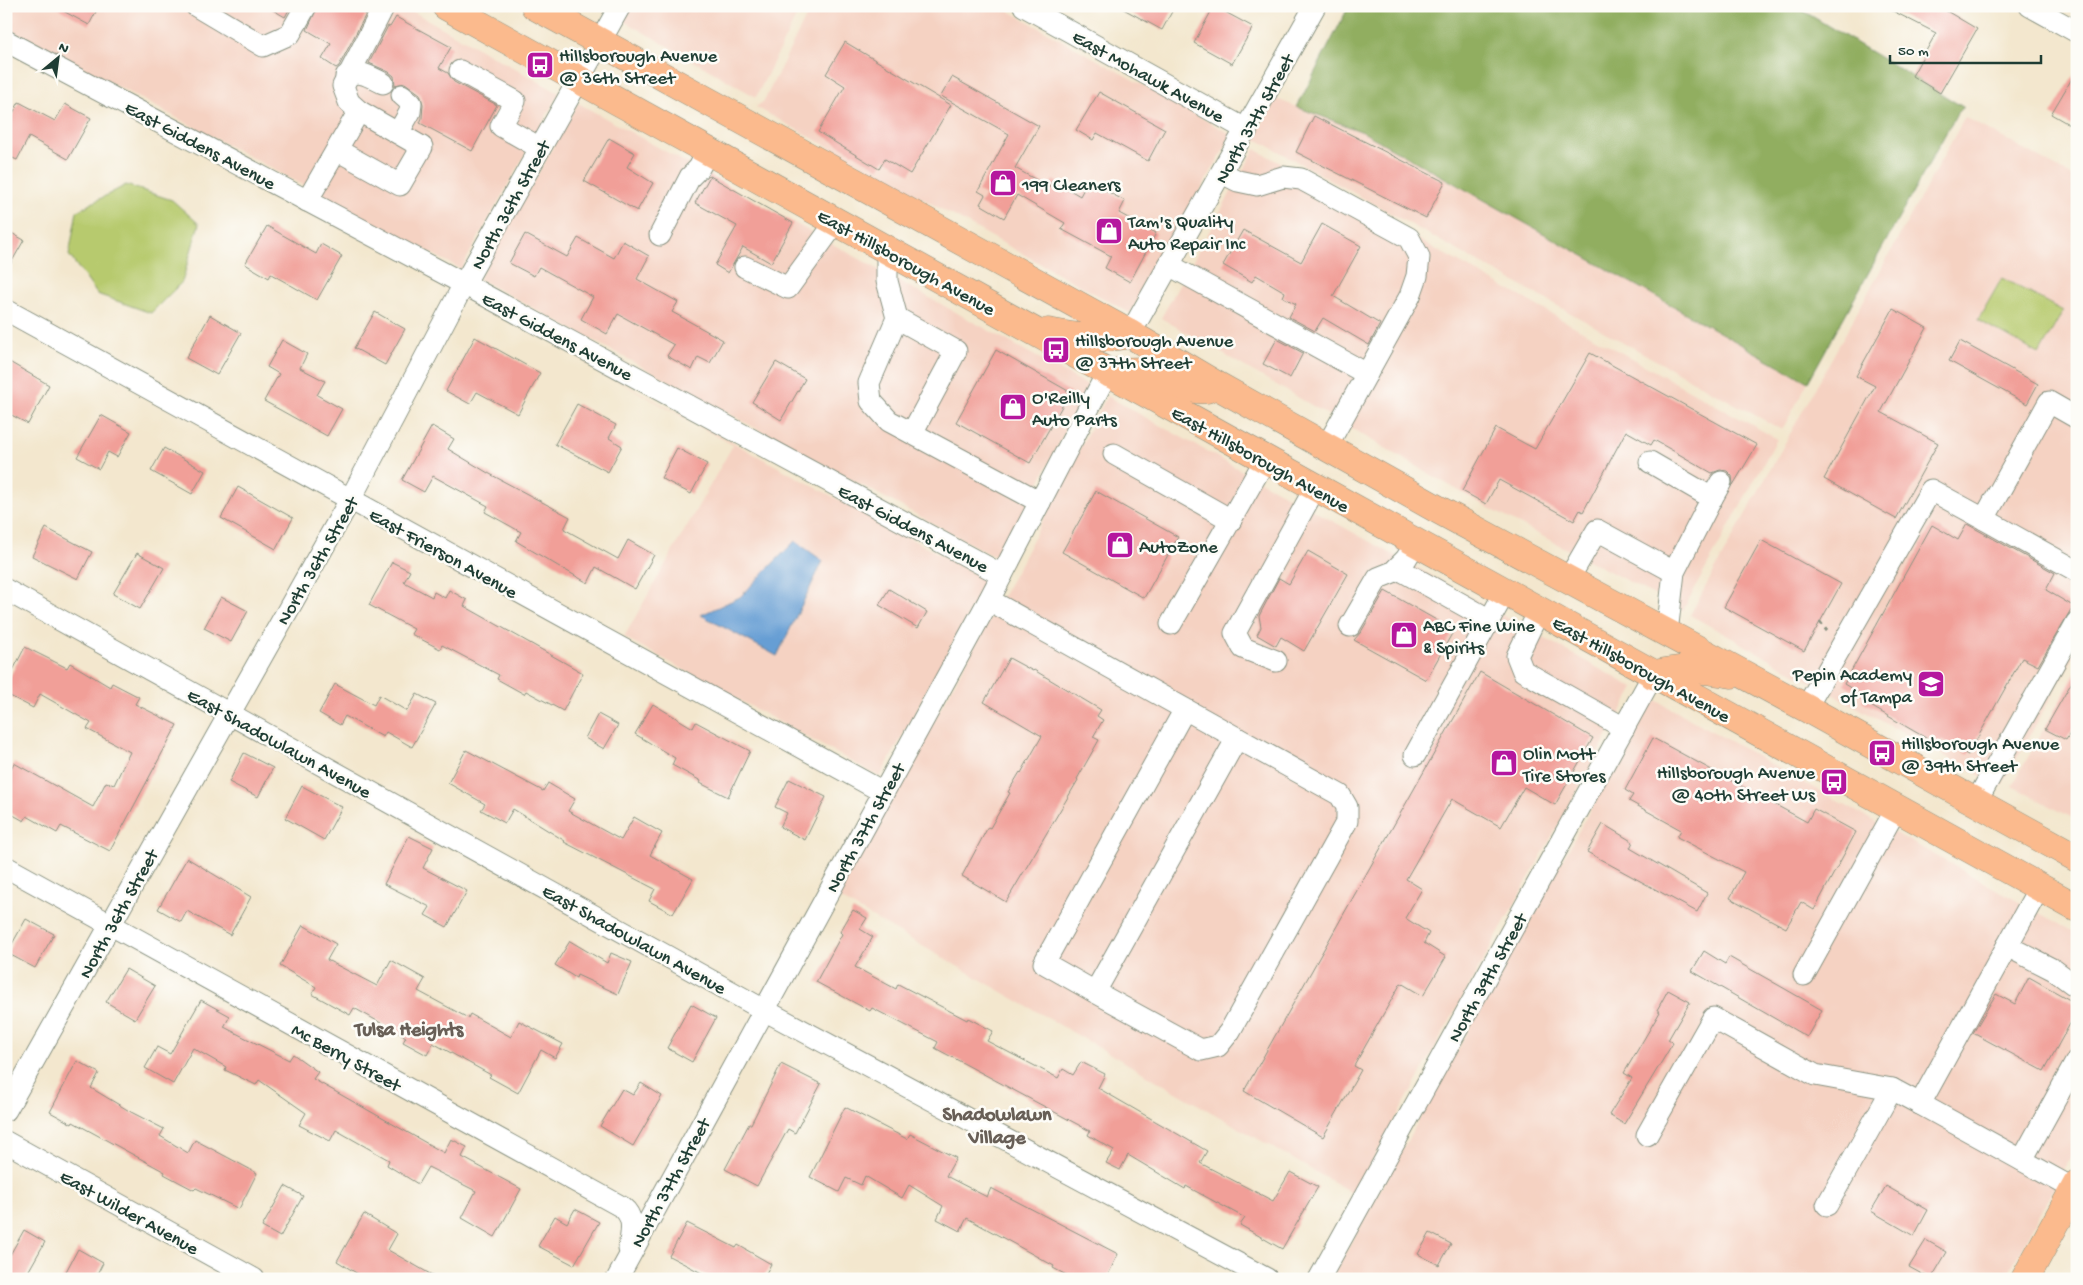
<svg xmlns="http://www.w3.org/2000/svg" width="2083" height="1285" font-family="'Gochi Hand',sans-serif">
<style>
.built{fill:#f5d2c2;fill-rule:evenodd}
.green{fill:#b7ca6e;stroke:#6b8451}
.forest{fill:#91ae61;stroke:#58764a}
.water{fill:#669ed4;stroke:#426e84}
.building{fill:#f19f98}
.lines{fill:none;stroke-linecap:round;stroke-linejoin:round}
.minor-casing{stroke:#899281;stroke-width:23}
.major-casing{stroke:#899281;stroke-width:29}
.path{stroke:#899281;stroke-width:3;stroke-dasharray:4 4;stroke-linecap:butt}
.minor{stroke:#fff;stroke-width:21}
.major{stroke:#fbba8d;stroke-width:28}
.labels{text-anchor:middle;stroke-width:5;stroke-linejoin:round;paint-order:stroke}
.poi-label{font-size:19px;fill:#1f3d34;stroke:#fdfcf7;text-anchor:start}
.street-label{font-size:19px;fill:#1f3d34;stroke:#fdfcf7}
.neighbourhood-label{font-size:20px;font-weight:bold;fill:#685f57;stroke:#fdfcf7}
</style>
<rect width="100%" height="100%" fill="#fdfcf7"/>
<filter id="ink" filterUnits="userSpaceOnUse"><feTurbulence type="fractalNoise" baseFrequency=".02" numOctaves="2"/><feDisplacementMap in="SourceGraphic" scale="10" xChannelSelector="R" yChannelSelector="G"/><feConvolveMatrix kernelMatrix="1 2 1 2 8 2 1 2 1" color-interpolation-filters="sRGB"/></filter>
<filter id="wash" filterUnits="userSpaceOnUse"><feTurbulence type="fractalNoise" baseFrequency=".0096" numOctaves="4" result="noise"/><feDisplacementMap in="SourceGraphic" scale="20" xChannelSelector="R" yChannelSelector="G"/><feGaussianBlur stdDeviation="1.12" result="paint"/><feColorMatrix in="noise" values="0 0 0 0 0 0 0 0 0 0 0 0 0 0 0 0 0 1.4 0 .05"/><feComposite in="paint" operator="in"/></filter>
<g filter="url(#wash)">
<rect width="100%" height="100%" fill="#f3e7ce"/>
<g class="built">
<polygon points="6,6 403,6 559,93 461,269 6,27"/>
<polygon points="598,6 786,6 798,13 756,97"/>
<polygon points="805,6 1000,6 1232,135 1130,313 756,107 764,101 806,17 807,9"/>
<polygon points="1276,99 1363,132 1808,382 1782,430 1260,141 1253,140"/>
<polygon points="578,103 1089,386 999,559 479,279"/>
<polygon points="1965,117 2077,179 2077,651 2001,787 1690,615"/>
<polygon points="1255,149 1777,439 1683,610 1485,506 1161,318"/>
<path d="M562 350 987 580 880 777 624 637 733 445ZM740 597 777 656 701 615Z"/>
<polygon points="1107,396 1634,688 1354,1194 837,897 1017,570"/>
<polygon points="2077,669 2077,820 2012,786"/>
<polygon points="1652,698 2077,934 2077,1146 2005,1279 1331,1279"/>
</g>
<g class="green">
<polygon points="126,185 172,200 199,224 182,282 151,313 97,294 69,255 77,211"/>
<polygon points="2002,278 2063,311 2039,354 1978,320"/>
</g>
<polygon class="forest" points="1349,6 1795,6 1963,107 1957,113 1808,382 1363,132 1297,107"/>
<polygon class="water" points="795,541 823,561 777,656 701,615 740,597"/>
<g id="blocks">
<g class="building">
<polygon points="54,6 99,6 89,25"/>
<polygon points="266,6 291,6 285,17"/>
<polygon points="318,6 353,6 366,14 339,66 336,68 322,59 331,44 307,30"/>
<polygon points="1118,6 1175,6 1162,30"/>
<polygon points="1214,6 1253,27 1232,64 1194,43"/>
<polygon points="1883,6 1938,6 1977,29 1940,93 1912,76 1936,33"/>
<polygon points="396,17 451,47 439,68 448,73 454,82 497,105 472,151 420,123 422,118 423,104 420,94 405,83 395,85 394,76 389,72 369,63 388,26 390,27"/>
<polygon points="845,42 951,105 910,174 885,159 879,169 818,132 845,86 826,74"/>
<polygon points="2077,70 2077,129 2051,114"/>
<polygon points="952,77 1039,126 1015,168 1049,187 1053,180 1080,196 1088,181 1125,201 1119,213 1156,233 1130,282 1105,268 1111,256 1061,229 1065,223 1017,195 1004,218 980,204 985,195 978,191 1009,134 941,96"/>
<polygon points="1099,92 1165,129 1148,161 1097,133 1093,140 1076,130"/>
<polygon points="19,102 55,121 65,104 91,118 68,159 29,137 17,160 6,155 6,126"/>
<polygon points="1314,116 1445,182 1426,218 1296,152"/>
<polygon points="609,138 635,153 627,167 653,183 637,211 584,181"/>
<polygon points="710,176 793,223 771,263 743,247 728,273 715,265 737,226 695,203"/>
<polygon points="1322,224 1361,246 1333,296 1380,324 1369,345 1323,318 1315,331 1289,317 1296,304 1283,297 1285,292 1256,275 1252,282 1223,265 1243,230 1301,262"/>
<polygon points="267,226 316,254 321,244 342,256 317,300 271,274 269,278 245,264"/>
<polygon points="6,230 24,240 6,272"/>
<polygon points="525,234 567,257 578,238 614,258 623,241 649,256 637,279 678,302 672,312 723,340 710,363 698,357 692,370 667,356 674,345 618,314 607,334 581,319 593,297 539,267 534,276 509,263"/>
<polygon points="1893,309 1927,328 1881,412 1938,443 1896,519 1824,479 1875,386 1856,376"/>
<polygon points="375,312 405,329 385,365 354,348"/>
<polygon points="210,315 241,333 217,375 186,358"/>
<polygon points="475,337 540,373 518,414 477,392 470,404 446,391"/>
<polygon points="1277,339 1303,353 1290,378 1263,364"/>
<polygon points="282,340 307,354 300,368 325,381 317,395 342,409 327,436 264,401 279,374 267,367"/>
<polygon points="1960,341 2038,384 2027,404 1949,361"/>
<polygon points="996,350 1070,392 1030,463 956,422"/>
<polygon points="1590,353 1757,445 1733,485 1732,476 1727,471 1720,470 1712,473 1654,440 1651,445 1626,431 1583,512 1580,510 1574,521 1499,480 1486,504 1462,491 1496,428 1535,449"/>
<polygon points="6,360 49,385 28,424 6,412"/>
<polygon points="776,362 805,379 781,420 752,402"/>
<polygon points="577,404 616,425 609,438 622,446 608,472 555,444"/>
<polygon points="101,415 131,432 117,457 108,452 99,469 77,457"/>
<polygon points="432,426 454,439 448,449 488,473 570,517 564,529 618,559 628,540 654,555 635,589 596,567 588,583 558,566 516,541 521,532 485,512 488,506 433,476 424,492 402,480"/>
<polygon points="164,448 205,471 192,494 151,471"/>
<polygon points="677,448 707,464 691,494 661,478"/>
<polygon points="238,487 293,518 276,549 221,518"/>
<polygon points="1096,491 1178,537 1144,598 1062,552"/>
<polygon points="1967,524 2055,573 2046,590 2073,606 2038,666 2022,658 1968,755 1941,740 1938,745 1862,701 1864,696 1844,684 1932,525 1958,540"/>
<polygon points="46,528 92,552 78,579 32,556"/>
<polygon points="1761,540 1841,584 1804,651 1724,607"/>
<polygon points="1308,551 1348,574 1304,651 1281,637 1276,646 1257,635 1261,627 1259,616 1279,578 1289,584"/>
<polygon points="137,553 164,568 140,609 113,594"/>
<polygon points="392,562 410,571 404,582 432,597 434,592 445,598 449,590 467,600 464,606 583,673 563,711 526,691 524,694 497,679 499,675 442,645 440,649 411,634 414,629 369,605"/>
<polygon points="889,589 927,612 918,628 879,605"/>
<polygon points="1385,591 1454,630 1426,680 1354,640 1361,632"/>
<polygon points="221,597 248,611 231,642 204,628"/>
<polygon points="25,647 67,668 70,663 110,687 112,683 139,697 135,704 177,725 110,851 61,826 57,833 27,816 24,821 6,811 6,777 14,763 93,807 106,782 114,785 130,752 87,729 91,723 40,694 33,708 6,694 6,684"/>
<polygon points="1009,658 1033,671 1034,670 1101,710 1097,716 1103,720 1093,737 1099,740 1077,779 1078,780 1006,902 962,876 988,827 990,828 1010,793 1008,792 1020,772 1021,773 1042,736 984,702"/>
<polygon points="1480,672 1593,738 1555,805 1524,787 1501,827 1452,799 1406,879 1422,889 1405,918 1429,933 1424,943 1446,957 1423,996 1401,983 1354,1066 1361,1070 1323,1137 1244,1091"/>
<polygon points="2077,673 2077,722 2066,740 2045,729"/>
<polygon points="335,684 374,705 379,695 407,711 417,694 436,704 412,747 386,732 383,737 345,716 340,725 319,713"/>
<polygon points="653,704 693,728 696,722 750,751 728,797 700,783 701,781 672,765 675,758 635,734"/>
<polygon points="598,714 618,725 604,749 585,738"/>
<polygon points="1653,738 1807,822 1814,809 1856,832 1814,910 1801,902 1786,928 1730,898 1744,872 1677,837 1681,830 1629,801 1633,795 1625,790"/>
<polygon points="466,750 543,791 548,783 575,799 568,811 621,840 634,817 662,833 650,855 693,879 673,914 649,901 655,889 564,842 565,841 513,809 505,823 481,810 485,804 448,783"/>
<polygon points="244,753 273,768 258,797 229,782"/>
<polygon points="789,779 826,797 805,840 780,827 787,813 775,807"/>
<polygon points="302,786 342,807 324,840 285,818"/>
<polygon points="1603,824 1633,842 1630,848 1707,893 1697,912 1587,852"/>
<polygon points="409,836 433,848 423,868 467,891 447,927 425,915 430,907 384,884"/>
<polygon points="187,858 251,897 230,935 187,911 181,922 158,909"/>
<polygon points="853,910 867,918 860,929 873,937 855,967 896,989 898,984 967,1020 968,1018 993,1031 987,1041 1058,1078 1063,1069 1073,1075 1081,1062 1105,1074 1098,1088 1207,1151 1200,1163 1273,1201 1290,1172 1318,1187 1282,1249 1240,1225 1245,1218 1186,1186 1185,1189 1128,1155 1120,1170 1106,1163 1114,1150 1088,1135 1090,1131 935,1048 938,1042 872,1008 870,1011 816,982 842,934 840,932"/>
<polygon points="26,919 54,934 35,968 7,953"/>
<polygon points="303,925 336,944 327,960 377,986 391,960 425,979 418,991 468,1018 470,1014 511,1037 519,1021 563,1044 555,1058 541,1050 518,1093 489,1077 491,1075 433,1043 427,1055 403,1042 406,1037 354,1008 350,1015 312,994 316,987 280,966"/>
<polygon points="570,941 607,963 611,953 632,962 618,994 577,975 576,978 555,965"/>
<polygon points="1704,951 1725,964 1729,957 1822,1010 1807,1037 1692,971"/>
<polygon points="126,969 155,986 135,1019 106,1002"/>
<polygon points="2029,977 2077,1004 2077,1011 2044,1071 1973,1033 1996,994 2015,1004"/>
<polygon points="1668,990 1690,1002 1668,1040 1673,1043 1624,1124 1609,1115 1632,1078 1624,1073 1660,1012 1657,1010"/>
<polygon points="201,1000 230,1016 224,1027 289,1060 293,1054 318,1072 313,1079 444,1153 451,1139 467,1147 462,1157 521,1189 495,1237 462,1218 476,1191 428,1167 418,1184 387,1165 389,1160 336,1130 330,1141 299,1125 306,1113 259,1080 256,1085 225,1070 226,1067 193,1048 173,1084 145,1068 157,1047 170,1054"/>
<polygon points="691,1004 716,1018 692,1062 667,1048"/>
<polygon points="77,1061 99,1073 91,1088 131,1112 164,1129 160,1136 188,1153 195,1140 257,1173 239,1209 196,1188 194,1190 164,1174 165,1172 73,1122 72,1124 50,1112"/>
<polygon points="781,1064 821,1084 795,1133 788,1129 757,1186 725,1169 749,1124 751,1124"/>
<polygon points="641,1083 662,1096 633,1146 600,1126 622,1089 633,1095"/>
<polygon points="845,1107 907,1139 910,1134 956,1158 946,1176 987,1197 991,1188 1118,1254 1106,1279 1074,1279 1053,1268 1054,1266 967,1218 960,1231 937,1219 943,1206 909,1185 902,1198 865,1176 861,1185 846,1178 839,1192 810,1177"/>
<polygon points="285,1186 303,1196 280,1237 262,1227"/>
<polygon points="1886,1186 1928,1210 1914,1236 1871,1211"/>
<polygon points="575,1209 599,1222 574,1265 538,1246 555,1216 567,1223"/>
<polygon points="364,1214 397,1234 388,1250 439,1279 366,1279 337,1261"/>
<polygon points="687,1223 736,1248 738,1245 771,1264 763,1279 713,1279 669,1256"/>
<polygon points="24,1230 45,1242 24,1279 6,1279 6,1262"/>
<polygon points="1430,1233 1451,1244 1439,1265 1418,1254"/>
<polygon points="1926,1240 1947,1252 1931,1279 1909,1267"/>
<polygon points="78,1249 103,1263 95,1279 62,1279"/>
</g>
</g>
</g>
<g filter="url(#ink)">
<use href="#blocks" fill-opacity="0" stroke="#899281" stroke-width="1"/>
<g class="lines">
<g class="minor-casing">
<g id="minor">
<polyline points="196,6 263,46 290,34 306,6"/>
<polyline points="1024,6 1247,130"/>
<polyline points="2030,6 2077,32"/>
<polyline points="6,41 464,284 1002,575"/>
<polyline points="460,71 515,101 501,126 540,148"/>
<path d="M346 76C360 69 370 77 383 83"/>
<polyline points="359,111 349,102 343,86 384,6"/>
<polyline points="398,133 410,112 411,103 402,95"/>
<polyline points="1222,173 1238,181 1257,185 1283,177 1301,179 1409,238 1419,257 1417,276 1410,296 1327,446"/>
<polyline points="307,201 359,111 422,147 400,185 337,150"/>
<polyline points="660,235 690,177 699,168 708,151"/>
<polyline points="887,251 887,281 897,318 869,383 871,401 889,421 1040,502"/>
<polyline points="1169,265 1367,374"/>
<polyline points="745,267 788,288 836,222"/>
<polyline points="6,310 883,792"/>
<polyline points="897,318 956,351 912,433"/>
<polyline points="1130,334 1315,6"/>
<polyline points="1114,454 1231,520"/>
<polyline points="1650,462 1712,498 1674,572 1667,633"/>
<polyline points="1712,498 1721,482"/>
<polyline points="1984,519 2077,571"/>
<polyline points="1397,568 1490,620"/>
<polyline points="1568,580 1597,530 1674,572"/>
<polyline points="6,590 764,1010 1267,1279"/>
<polyline points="989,600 1237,738 1095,992 1044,963 1185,709"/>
<polyline points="1539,611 1517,656 1523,671 1624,728"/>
<polyline points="1171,624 1265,460"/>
<polyline points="1350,626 1378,578 1393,572 1406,559 1416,542"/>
<polyline points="1276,661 1243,648 1235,633 1315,488"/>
<polyline points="1806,708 1931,490 1984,519 2049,402 2077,418"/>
<polyline points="1415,755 1505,592"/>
<polyline points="1976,802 2077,622"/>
<path d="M6 867 622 1207C636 1218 631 1233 629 1249"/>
<polyline points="2039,888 1920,1104 2074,1189"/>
<polyline points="2007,946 2054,970 2077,987"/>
<polyline points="1804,975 1896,809"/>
<polyline points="1095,992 1201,1050 1218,1046 1230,1031 1347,821 1347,807 1340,795 1237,738"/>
<polyline points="6,1110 350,500 464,284 620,6"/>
<polyline points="1647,1135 1713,1018 1815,1075 1892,1089"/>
<polyline points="6,1142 254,1279"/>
<polyline points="2022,1160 2077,1060"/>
<polyline points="1827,1205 1892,1089 1920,1104"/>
<polyline points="617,1279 989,600 1107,373"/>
<polyline points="1319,1279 1653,675"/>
</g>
</g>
<g class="major-casing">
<g id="major">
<polyline points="446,6 2077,908"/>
<polyline points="535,6 1130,334 1218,386 1439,510 1806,708 2077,858"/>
<path d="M1048 332C1079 338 1098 340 1130 334"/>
<path d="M1108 373C1123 372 1140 369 1155 374 1173 380 1187 392 1207 389"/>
<path d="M1653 675C1682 667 1703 669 1732 674"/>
<polyline points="2025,1279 2077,1184"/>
</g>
</g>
<polyline class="path" points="1820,622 1827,631"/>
<use href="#minor" class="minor"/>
<use href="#major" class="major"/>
</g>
</g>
<defs>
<g id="bus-square" transform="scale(1.4375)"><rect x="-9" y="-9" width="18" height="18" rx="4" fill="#b5179e" stroke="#fdfcf7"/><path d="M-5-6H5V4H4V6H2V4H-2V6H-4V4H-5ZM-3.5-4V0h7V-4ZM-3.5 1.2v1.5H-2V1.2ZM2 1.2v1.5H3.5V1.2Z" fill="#fff"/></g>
<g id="shop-square" transform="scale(1.4375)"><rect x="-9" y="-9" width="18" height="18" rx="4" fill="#b5179e" stroke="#fdfcf7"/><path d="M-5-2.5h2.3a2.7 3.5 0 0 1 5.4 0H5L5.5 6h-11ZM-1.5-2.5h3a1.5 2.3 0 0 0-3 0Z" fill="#fff"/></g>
<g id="school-square" transform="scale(1.4375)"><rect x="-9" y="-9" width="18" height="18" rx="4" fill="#b5179e" stroke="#fdfcf7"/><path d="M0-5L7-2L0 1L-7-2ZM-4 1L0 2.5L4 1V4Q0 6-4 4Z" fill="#fff"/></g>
</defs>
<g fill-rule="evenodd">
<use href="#bus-square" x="540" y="65"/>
<use href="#shop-square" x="1003" y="183"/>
<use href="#shop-square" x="1109" y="231"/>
<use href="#bus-square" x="1056" y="350"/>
<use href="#shop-square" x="1013" y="407"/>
<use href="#shop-square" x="1120" y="545"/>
<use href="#shop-square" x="1404" y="635"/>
<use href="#school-square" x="1931" y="684"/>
<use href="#bus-square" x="1882" y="753"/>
<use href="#shop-square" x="1504" y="763"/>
<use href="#bus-square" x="1834" y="782"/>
</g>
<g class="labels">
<g class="poi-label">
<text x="559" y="61">Hillsborough Avenue<tspan x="559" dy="22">@ 36th Street</tspan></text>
<text x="1022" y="190">199 Cleaners</text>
<text x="1128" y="227">Tam's Quality<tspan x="1128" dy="22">Auto Repair Inc</tspan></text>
<text x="1075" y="346">Hillsborough Avenue<tspan x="1075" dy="22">@ 37th Street</tspan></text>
<text x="1032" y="403">O'Reilly<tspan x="1032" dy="22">Auto Parts</tspan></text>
<text x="1139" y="552">AutoZone</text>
<text x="1423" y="631">ABC Fine Wine<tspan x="1423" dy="22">&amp; Spirits</tspan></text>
<text x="1912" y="680" text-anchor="end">Pepin Academy<tspan x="1912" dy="22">of Tampa</tspan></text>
<text x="1901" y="749">Hillsborough Avenue<tspan x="1901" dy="22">@ 39th Street</tspan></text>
<text x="1523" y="759">Olin Mott<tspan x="1523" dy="22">Tire Stores</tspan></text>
<text x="1815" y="778" text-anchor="end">Hillsborough Avenue<tspan x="1815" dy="22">@ 40th Street Ws</tspan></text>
</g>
<g class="street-label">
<text transform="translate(1149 75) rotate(29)" y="7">East Mohawk Avenue</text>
<text transform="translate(1253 118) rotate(-61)" y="7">North 37th Street</text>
<text transform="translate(201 144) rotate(28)" y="7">East Giddens Avenue</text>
<text transform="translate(509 204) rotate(-61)" y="7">North 36th Street</text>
<text transform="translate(907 261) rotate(29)" y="7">East Hillsborough Avenue</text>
<text transform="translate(558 335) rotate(28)" y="7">East Giddens Avenue</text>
<text transform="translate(1261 458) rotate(29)" y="7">East Hillsborough Avenue</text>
<text transform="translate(914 527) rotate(28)" y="7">East Giddens Avenue</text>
<text transform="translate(444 552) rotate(29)" y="7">East Frierson Avenue</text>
<text transform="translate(316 560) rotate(-60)" y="7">North 36th Street</text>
<text transform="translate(1642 668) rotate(29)" y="7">East Hillsborough Avenue</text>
<text transform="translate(280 742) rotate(29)" y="7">East Shadowlawn Avenue</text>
<text transform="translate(864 827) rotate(-61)" y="7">North 37th Street</text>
<text transform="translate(117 913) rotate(-61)" y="7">North 36th Street</text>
<text transform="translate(635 938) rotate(29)" y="7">East Shadowlawn Avenue</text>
<text transform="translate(1486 977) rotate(-61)" y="7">North 39th Street</text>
<text transform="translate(347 1056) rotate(29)" y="7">Mc Berry Street</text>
<text transform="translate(669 1182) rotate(-61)" y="7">North 37th Street</text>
<text transform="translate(130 1211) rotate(29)" y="7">East Wilder Avenue</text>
</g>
<g class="neighbourhood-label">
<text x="409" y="1035">Tulsa Heights</text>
<text x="997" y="1120">Shadowlawn<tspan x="997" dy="23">Village</tspan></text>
</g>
</g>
<rect width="2083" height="1285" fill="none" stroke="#fdfcf7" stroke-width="25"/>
<g transform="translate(58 58) rotate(29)" stroke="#fdfcf7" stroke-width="4" paint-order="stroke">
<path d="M0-4L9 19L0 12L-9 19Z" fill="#1f3d34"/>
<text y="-8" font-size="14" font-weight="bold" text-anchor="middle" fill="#1f3d34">N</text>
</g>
<path d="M1890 55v8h151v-8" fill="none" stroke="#1f3d34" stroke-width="2.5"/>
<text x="1898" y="55" font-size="15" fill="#1f3d34" stroke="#fdfcf7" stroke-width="4" paint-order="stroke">50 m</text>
</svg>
